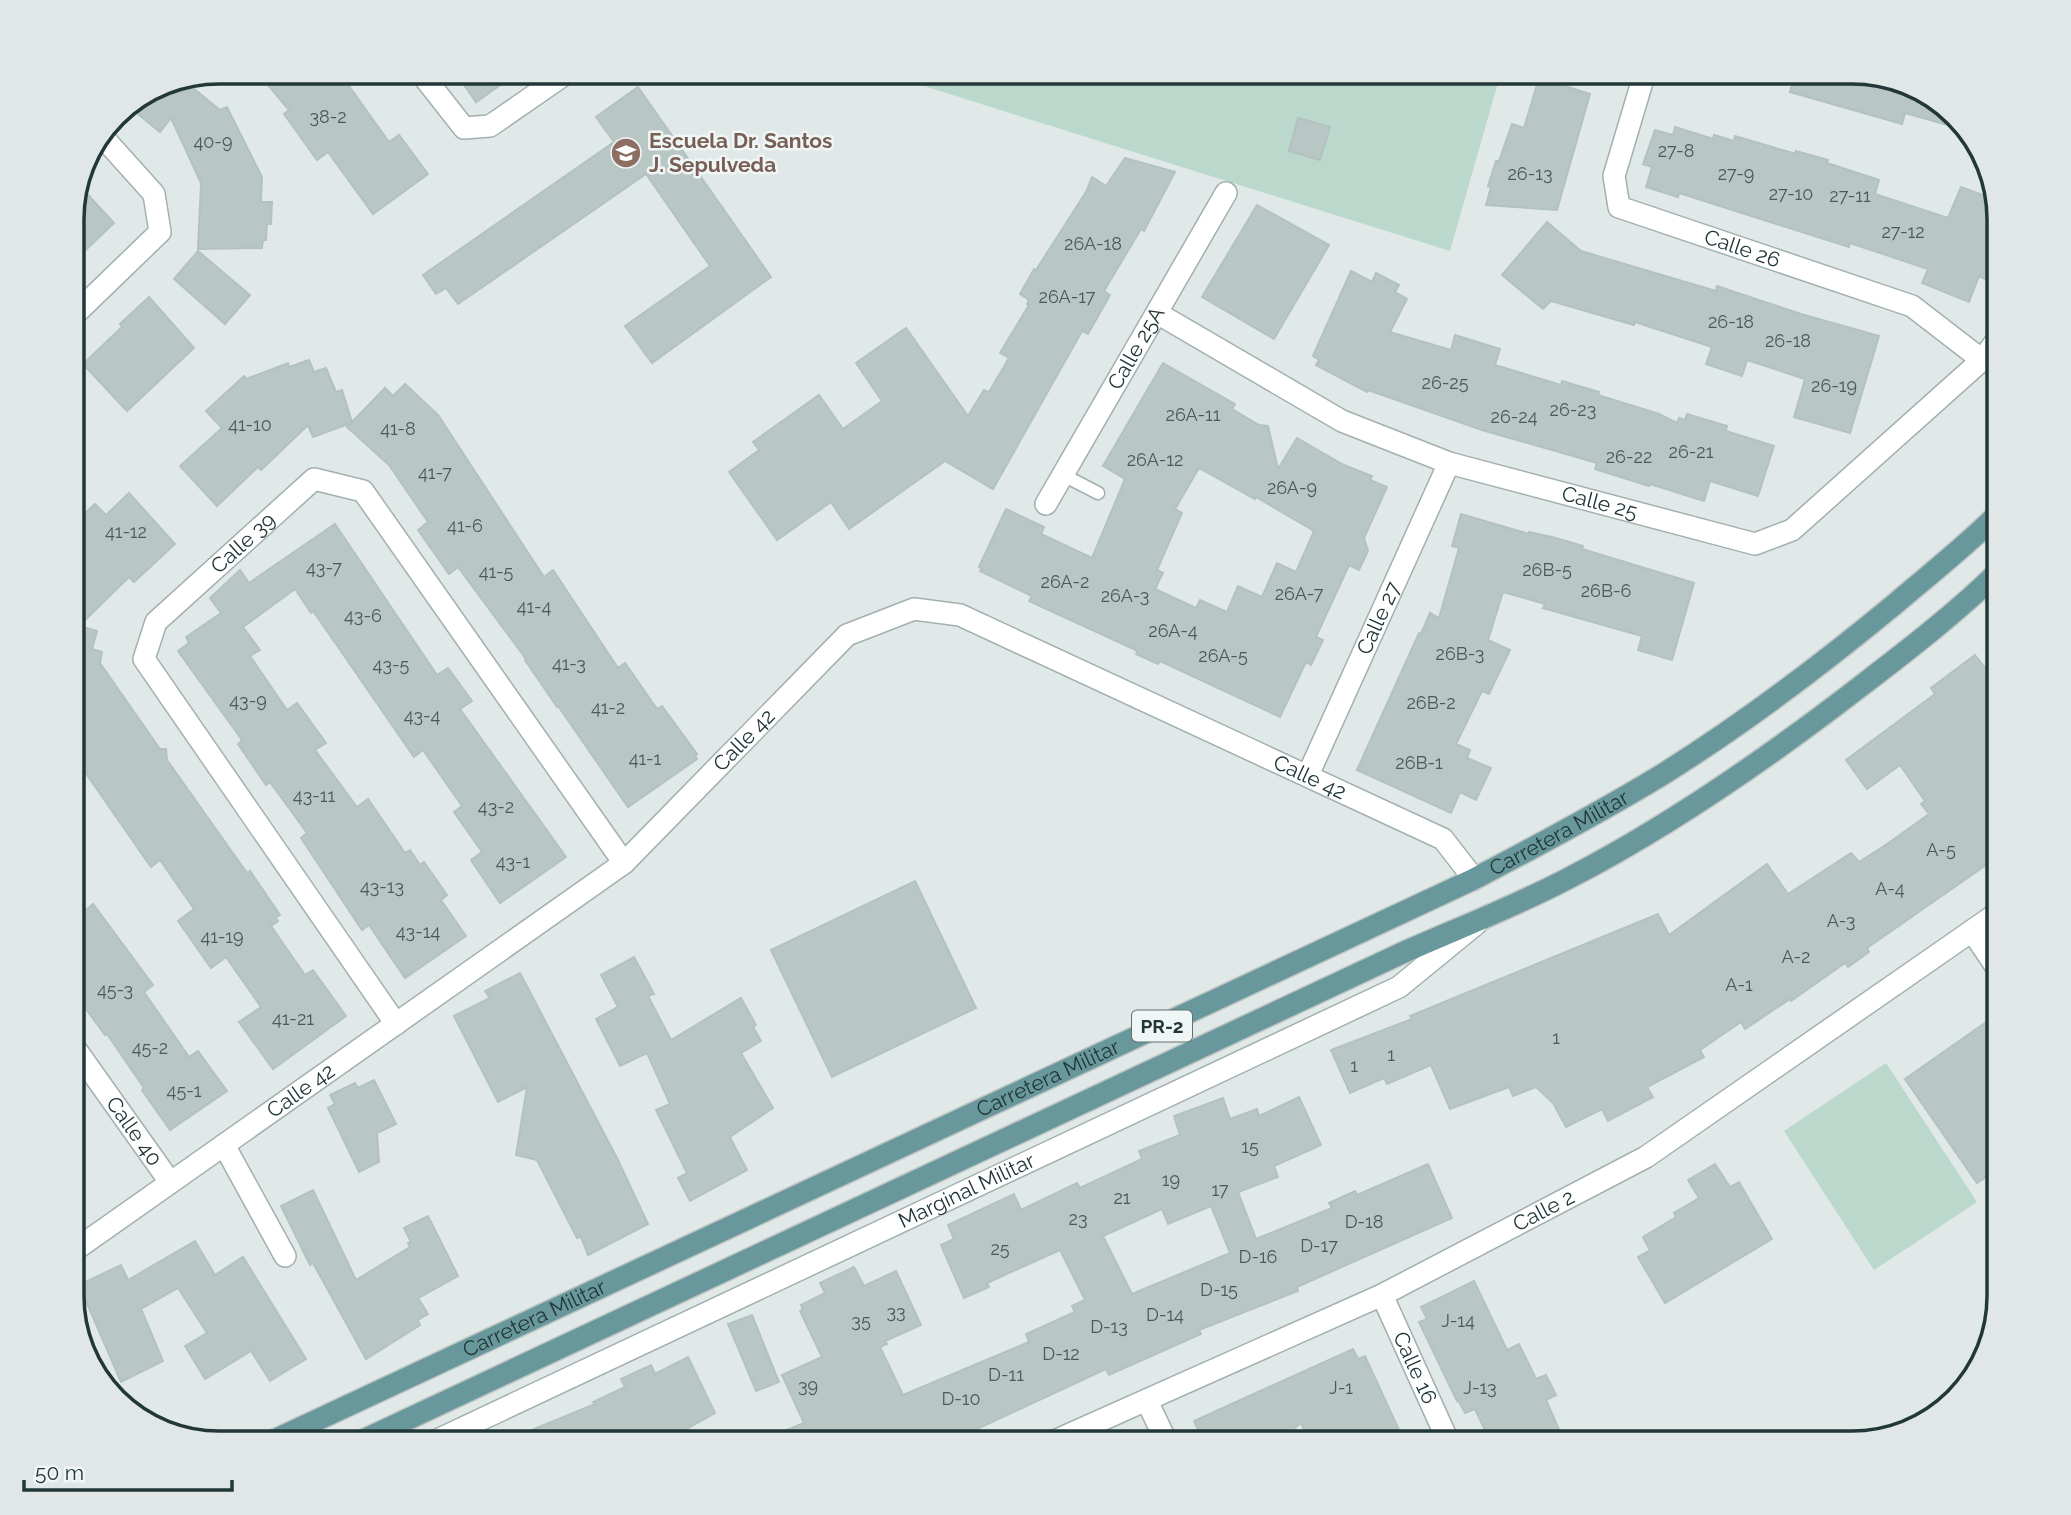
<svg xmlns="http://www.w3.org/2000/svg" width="2071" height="1515" font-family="Raleway,sans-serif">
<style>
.green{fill:#bad8cc}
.building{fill:#b8c6c4;stroke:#b3c2c0;stroke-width:2;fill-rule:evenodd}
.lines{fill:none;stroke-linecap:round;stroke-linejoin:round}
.lane-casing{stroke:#a3b0b0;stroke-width:15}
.street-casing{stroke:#a3b0b0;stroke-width:24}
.primary-casing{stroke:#bdc3c3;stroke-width:24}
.lane{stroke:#fff;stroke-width:12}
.street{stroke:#fff;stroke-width:21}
.primary{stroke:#68989b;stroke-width:21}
.labels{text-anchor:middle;stroke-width:5;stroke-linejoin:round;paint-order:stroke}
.number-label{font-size:18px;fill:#485b5b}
.shield{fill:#f0f6f5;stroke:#607071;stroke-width:2}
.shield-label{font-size:19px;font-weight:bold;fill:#223738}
.education-label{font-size:21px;font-weight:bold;fill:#785e54;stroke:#f0f6f5;text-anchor:start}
.street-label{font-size:21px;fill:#223738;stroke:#f0f6f5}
.rim{fill:none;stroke:#223738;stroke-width:3.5}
</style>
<rect width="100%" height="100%" fill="#e0e9e8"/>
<g class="green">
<polygon points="879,72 1501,72 1450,251"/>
<polygon points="1886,1063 1977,1202 1874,1270 1784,1131"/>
</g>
<g class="building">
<polygon points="257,72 339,72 389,142 399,135 428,174 373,214 328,152 317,160 284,114 289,110"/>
<polygon points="455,72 519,72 476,102"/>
<polygon points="1796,72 1853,72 1941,102 1965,130 1905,113 1902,124 1790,92"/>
<polygon points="1539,78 1590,94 1557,210 1486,205 1491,187 1488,186 1496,161 1499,161 1512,124 1524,128"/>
<polygon points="182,79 220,110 227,107 262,177 261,202 272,202 271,224 267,224 266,240 263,240 262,248 198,249 201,183 171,118 160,132 127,105 163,83"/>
<polygon points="638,87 771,277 652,363 625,326 710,266 646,174 458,304 446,288 436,294 423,275 614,142 596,117"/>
<polygon points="1298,118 1330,127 1320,160 1289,151"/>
<polygon points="1675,127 1713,139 1714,135 1734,141 1735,136 1796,154 1796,151 1828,160 1827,163 1879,180 1875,194 1948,218 1961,187 1991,198 1987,209 1998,214 1999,249 1987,280 1979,276 1969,302 1922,283 1928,269 1850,243 1849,247 1679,193 1678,197 1646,187 1652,167 1643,164 1655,130 1673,135"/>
<polygon points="1125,158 1175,172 1144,231 1141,229 1104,291 1110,295 1088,334 1082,331 993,489 945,461 849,529 831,502 777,540 729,472 759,450 753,442 819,395 843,429 882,401 856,363 906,328 968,416 984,390 989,392 1009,358 1000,353 1029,305 1027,304 1029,300 1020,294 1034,269 1036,270 1086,192 1092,177 1106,186"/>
<polygon points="79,185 114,223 72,263 72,209"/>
<polygon points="1257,205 1329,245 1274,339 1202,297"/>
<polygon points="1547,222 1581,251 1716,291 1717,286 1801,314 1879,336 1850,433 1794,417 1805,379 1747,360 1742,376 1706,364 1712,347 1635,322 1634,325 1551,301 1543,309 1502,275"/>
<polygon points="198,251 250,295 225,324 174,279"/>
<polygon points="1351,271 1372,282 1376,273 1399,285 1395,292 1407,299 1390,332 1451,350 1455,335 1500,349 1495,365 1561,385 1562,381 1599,392 1598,395 1659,414 1677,423 1679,418 1685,420 1687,414 1727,426 1726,431 1774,446 1758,496 1710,481 1704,501 1650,484 1649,486 1595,469 1597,463 1482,430 1368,390 1367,392 1316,365 1319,360 1313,356"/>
<polygon points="149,297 194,348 127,411 83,364 122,327 120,324"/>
<polygon points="309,360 314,372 326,368 336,392 342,390 352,422 385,388 393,396 405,384 438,415 544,577 553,570 618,668 625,663 657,709 662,706 697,754 695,756 697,759 628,807 558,706 557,707 525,660 526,659 458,567 449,574 418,530 428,522 389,465 347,427 351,423 313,437 308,425 261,470 258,467 217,506 180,466 222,428 206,411 244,376 246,379 288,363 289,367"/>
<path d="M1163 363 1235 404 1232 409 1259 425 1268 426 1278 469 1297 438 1344 465 1372 476 1370 480 1387 487 1364 538 1368 551 1359 570 1349 565 1316 637 1323 640 1311 665 1306 662 1280 717 1160 661 1158 664 1136 654 1138 651 1029 601 1032 596 980 571 982 569 979 567 1006 509 1044 527 1041 534 1092 558 1125 479 1103 466ZM1199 468 1255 499 1256 497 1314 531 1296 572 1277 563 1262 597 1238 586 1227 612 1200 600 1196 608 1155 589 1163 573 1157 570 1182 513 1175 509Z"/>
<polygon points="129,493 175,544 134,582 129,577 79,626 97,631 92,649 102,652 100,663 160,749 166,749 167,760 247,873 250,871 280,915 275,918 278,921 271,926 305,975 313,970 346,1016 273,1069 239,1022 261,1007 226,957 211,968 178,921 194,909 160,860 151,867 85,772 88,769 72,747 72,525 95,504 106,515"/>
<polygon points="1461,514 1529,534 1529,532 1552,537 1583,546 1582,549 1694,583 1672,660 1638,650 1642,636 1543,608 1545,604 1503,592 1488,640 1510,650 1489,694 1482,691 1456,744 1470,750 1467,758 1491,768 1476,800 1460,792 1451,813 1357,770 1419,633 1421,634 1430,613 1439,618 1459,548 1452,546"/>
<polygon points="335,524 437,675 448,668 472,701 460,709 566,857 500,903 471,860 482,852 454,812 462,806 423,750 414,757 336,644 313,611 311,613 295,589 243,627 260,650 250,656 287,710 297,703 326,743 315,750 357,807 368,799 405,853 410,850 420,865 424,862 447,895 441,900 466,936 405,978 369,925 362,930 301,838 307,833 270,782 266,785 238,744 242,740 178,651 189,643 186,637 221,613 210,598 240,570 249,583"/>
<polygon points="1975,655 1999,685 1999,856 1867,948 1869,952 1848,967 1845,963 1791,1001 1790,999 1745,1029 1741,1022 1700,1050 1704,1057 1647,1087 1653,1097 1608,1121 1602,1109 1566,1127 1553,1103 1536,1087 1513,1096 1509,1087 1450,1109 1431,1065 1387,1084 1384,1078 1350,1093 1331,1050 1412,1019 1410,1016 1658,914 1669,935 1767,864 1788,894 1851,853 1859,862 1887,844 1929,814 1921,804 1925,801 1900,765 1867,789 1846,760 1935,694 1931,688"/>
<polygon points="915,881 976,1008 832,1077 771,950"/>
<polygon points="72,890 86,910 93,904 153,985 144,992 189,1057 198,1051 227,1091 170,1130 142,1090 144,1088 107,1034 105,1035 72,990"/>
<polygon points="634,957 654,994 648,996 671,1040 741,998 756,1025 753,1027 761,1041 741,1053 773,1108 730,1137 747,1170 690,1201 678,1178 687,1173 656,1110 670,1104 647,1053 620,1066 596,1019 618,1007 601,975"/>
<polygon points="520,973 618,1160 648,1224 588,1255 581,1237 577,1238 537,1160 516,1155 527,1087 498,1102 454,1016 490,998 485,991"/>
<polygon points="1985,1023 1999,1042 1999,1168 1977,1183 1905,1079"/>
<polygon points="374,1080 396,1124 377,1133 379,1162 359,1172 328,1108 335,1104 330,1095 355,1083 358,1088"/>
<path d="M1299 1097 1321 1145 1274 1166 1278 1177 1238 1192 1256 1239 1332 1208 1329 1203 1355 1191 1357 1195 1428 1164 1452 1218 1297 1287 1298 1291 1199 1330 1201 1334 1109 1375 1106 1369 947 1443H755L804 1423 782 1375 822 1357 800 1311 803 1310 801 1305 825 1293 820 1283 854 1267 864 1286 896 1271 921 1325 885 1341 887 1344 880 1347 903 1395 1029 1342 1026 1334 1075 1312 1072 1306 1085 1300 1060 1250 987 1283 989 1287 964 1298 941 1245 954 1239 948 1225 1014 1194 1021 1210 1077 1183 1080 1188 1142 1159 1139 1151 1180 1135 1174 1116 1223 1098 1230 1119 1257 1109 1259 1116ZM1211 1206 1230 1253 1132 1294 1103 1236 1162 1209 1168 1224Z"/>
<polygon points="1715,1164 1730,1187 1739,1182 1772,1239 1665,1303 1638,1257 1650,1250 1643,1237 1676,1217 1674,1213 1699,1198 1688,1180"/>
<polygon points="313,1190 356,1280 410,1247 408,1243 411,1242 404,1228 428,1216 458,1276 418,1298 428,1314 418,1320 420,1325 366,1359 313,1263 310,1265 281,1206"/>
<polygon points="195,1241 215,1275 243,1257 306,1359 270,1381 251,1351 205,1379 185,1346 207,1333 178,1288 141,1309 163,1361 121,1382 79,1285 121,1265 128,1280"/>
<polygon points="1474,1281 1507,1350 1519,1344 1536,1379 1546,1375 1556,1395 1546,1400 1565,1443 1491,1443 1475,1409 1465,1413 1458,1400 1457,1401 1419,1322 1427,1319 1421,1307"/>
<polygon points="752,1315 779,1382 756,1391 728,1324"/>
<polygon points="1353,1349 1358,1359 1365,1356 1405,1443 1310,1443 1301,1423 1295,1428 1263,1443 1204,1443 1194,1421"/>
<polygon points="688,1357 715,1413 661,1443 656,1443 650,1430 622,1443 500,1443 595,1404 593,1402 625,1387 621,1379 651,1365 655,1374"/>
</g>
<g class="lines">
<g class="lane-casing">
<polyline id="lane" points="1063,475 1098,493"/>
</g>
<g class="street-casing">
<g id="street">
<polyline points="420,72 464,128 490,126 568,72"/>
<path id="s1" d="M1645 72 1614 176 1619 207 1912 306 1982 360"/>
<path id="s2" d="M1157 313 1342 421 1449 463 1755 544 1792 530 1982 360 1999 337"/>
<polyline points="72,317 160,232 154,194 101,135"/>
<path id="s3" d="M1046 504 1226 193"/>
<path id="s4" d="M1308 775 1449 463"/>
<polyline points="1972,931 1999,971"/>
<path id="s5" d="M396 1024 144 659 156 622 314 479 363 491 624 863"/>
<path id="s6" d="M72 1044 170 1182"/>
<polyline points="224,1145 285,1256"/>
<path id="s7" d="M72 1252 624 863 847 635 914 609 960 615 1443 839 1474 879"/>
<path id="s8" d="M1382 1295 1449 1443"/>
<polyline points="1147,1401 1167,1443"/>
<path id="s9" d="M431 1443 1399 987 1476 924"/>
<path id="s10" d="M1050 1443 1382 1295 1646 1157 1999 912"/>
</g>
</g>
<g class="primary-casing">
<g id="primary">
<path id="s11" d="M268 1443 1474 879C1537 846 1599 813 1660 776 1742 725 1820 666 1895 604 1930 574 1967 545 1999 513"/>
<path d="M357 1443 1400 954C1456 929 1514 907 1569 878 1672 825 1769 757 1861 686 1908 650 1956 613 1999 571"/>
</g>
</g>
<use href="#lane" class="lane"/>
<use href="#street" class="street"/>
<use href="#primary" class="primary"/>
</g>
<defs>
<g id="school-disc" transform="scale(1.575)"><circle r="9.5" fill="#8d6e63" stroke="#f0f6f5"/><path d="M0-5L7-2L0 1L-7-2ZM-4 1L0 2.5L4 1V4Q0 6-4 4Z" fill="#fff"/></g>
</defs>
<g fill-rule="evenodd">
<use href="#school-disc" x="626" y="153"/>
</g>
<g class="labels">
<g class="number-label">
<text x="328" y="123">38-2</text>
<text x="213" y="148">40-9</text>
<text x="1676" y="157">27-8</text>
<text x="1530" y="180">26-13</text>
<text x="1736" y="180">27-9</text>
<text x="1791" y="200">27-10</text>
<text x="1850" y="202">27-11</text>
<text x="1903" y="238">27-12</text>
<text x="1093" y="250">26A-18</text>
<text x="1067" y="303">26A-17</text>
<text x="1731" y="328">26-18</text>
<text x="1788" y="347">26-18</text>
<text x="1445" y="389">26-25</text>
<text x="1834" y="392">26-19</text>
<text x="1573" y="416">26-23</text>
<text x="1193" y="421">26A-11</text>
<text x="1514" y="423">26-24</text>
<text x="250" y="431">41-10</text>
<text x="398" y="435">41-8</text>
<text x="1691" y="458">26-21</text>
<text x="1629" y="463">26-22</text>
<text x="1155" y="466">26A-12</text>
<text x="435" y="479">41-7</text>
<text x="1292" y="494">26A-9</text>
<text x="465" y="532">41-6</text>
<text x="126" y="538">41-12</text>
<text x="324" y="574">43-7</text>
<text x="1547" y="576">26B-5</text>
<text x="496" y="578">41-5</text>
<text x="1065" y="588">26A-2</text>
<text x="1606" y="597">26B-6</text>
<text x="1299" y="600">26A-7</text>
<text x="1125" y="602">26A-3</text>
<text x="534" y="613">41-4</text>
<text x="363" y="622">43-6</text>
<text x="1173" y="637">26A-4</text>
<text x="1460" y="660">26B-3</text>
<text x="1223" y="662">26A-5</text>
<text x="569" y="670">41-3</text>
<text x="391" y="671">43-5</text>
<text x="248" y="707">43-9</text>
<text x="1431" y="709">26B-2</text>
<text x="608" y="714">41-2</text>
<text x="422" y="722">43-4</text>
<text x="645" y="765">41-1</text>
<text x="1419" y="769">26B-1</text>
<text x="314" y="802">43-11</text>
<text x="496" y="813">43-2</text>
<text x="1941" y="856">A-5</text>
<text x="513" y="868">43-1</text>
<text x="382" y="893">43-13</text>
<text x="1890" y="895">A-4</text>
<text x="1841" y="927">A-3</text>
<text x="418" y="938">43-14</text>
<text x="222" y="943">41-19</text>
<text x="1796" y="963">A-2</text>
<text x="1739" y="991">A-1</text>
<text x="115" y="996">45-3</text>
<text x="293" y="1025">41-21</text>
<text x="1556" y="1044">1</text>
<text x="150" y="1054">45-2</text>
<text x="1391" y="1061">1</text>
<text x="1354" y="1072">1</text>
<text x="184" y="1097">45-1</text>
<text x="1250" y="1153">15</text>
<text x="1171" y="1186">19</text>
<text x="1220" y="1196">17</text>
<text x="1122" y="1204">21</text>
<text x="1078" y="1225">23</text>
<text x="1364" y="1228">D-18</text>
<text x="1319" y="1252">D-17</text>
<text x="1000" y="1255">25</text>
<text x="1258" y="1263">D-16</text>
<text x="1219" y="1296">D-15</text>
<text x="896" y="1318">33</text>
<text x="1165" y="1321">D-14</text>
<text x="861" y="1327">35</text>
<text x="1458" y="1327">J-14</text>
<text x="1109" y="1333">D-13</text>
<text x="1061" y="1360">D-12</text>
<text x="1006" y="1381">D-11</text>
<text x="808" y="1392">39</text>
<text x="1341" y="1394">J-1</text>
<text x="1480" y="1394">J-13</text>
<text x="961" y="1405">D-10</text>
</g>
<rect class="shield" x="1132" y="1010.5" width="60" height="31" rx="5"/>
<g class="shield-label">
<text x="1162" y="1033">PR-2</text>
</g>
<g class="education-label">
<text x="649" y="148">Escuela Dr. Santos<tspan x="649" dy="24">J. Sepulveda</tspan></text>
</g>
<g class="street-label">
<text dy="7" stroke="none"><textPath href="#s1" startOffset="270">Calle 26</textPath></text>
<text dy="7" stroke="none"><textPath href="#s3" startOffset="180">Calle 25A</textPath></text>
<text dy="7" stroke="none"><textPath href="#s2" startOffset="485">Calle 25</textPath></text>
<text dy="7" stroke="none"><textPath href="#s5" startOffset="600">Calle 39</textPath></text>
<text dy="7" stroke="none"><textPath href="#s4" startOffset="172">Calle 27</textPath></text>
<text dy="7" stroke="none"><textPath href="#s7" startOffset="847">Calle 42</textPath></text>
<text dy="7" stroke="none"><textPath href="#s7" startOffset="1498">Calle 42</textPath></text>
<text dy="7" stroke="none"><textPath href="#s11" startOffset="1428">Carretera Militar</textPath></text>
<text dy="7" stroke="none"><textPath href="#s11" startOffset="861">Carretera Militar</textPath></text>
<text dy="7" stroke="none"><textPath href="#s7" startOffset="280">Calle 42</textPath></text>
<text dy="7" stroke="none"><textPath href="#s6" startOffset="107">Calle 40</textPath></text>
<text dy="7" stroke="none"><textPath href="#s9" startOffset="592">Marginal Militar</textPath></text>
<text dy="7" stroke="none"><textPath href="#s10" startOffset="546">Calle 2</textPath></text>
<text dy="7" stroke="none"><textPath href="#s11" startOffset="294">Carretera Militar</textPath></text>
<text dy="7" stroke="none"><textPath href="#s8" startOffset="80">Calle 16</textPath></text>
</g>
</g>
<path d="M0 0H2071V1515H0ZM219 84H1852A135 135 0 0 1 1987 219V1296A135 135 0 0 1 1852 1431H219A135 135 0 0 1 84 1296V219A135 135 0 0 1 219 84Z" fill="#e0e7e6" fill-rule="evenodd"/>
<path class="rim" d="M219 84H1852A135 135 0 0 1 1987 219V1296A135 135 0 0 1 1852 1431H219A135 135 0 0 1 84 1296V219A135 135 0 0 1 219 84Z"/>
<path d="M24 1480v10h208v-10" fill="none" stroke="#223738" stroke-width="3.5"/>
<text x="35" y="1480" font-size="21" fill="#223738" stroke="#f0f6f5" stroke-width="5" paint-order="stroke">50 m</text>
</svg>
